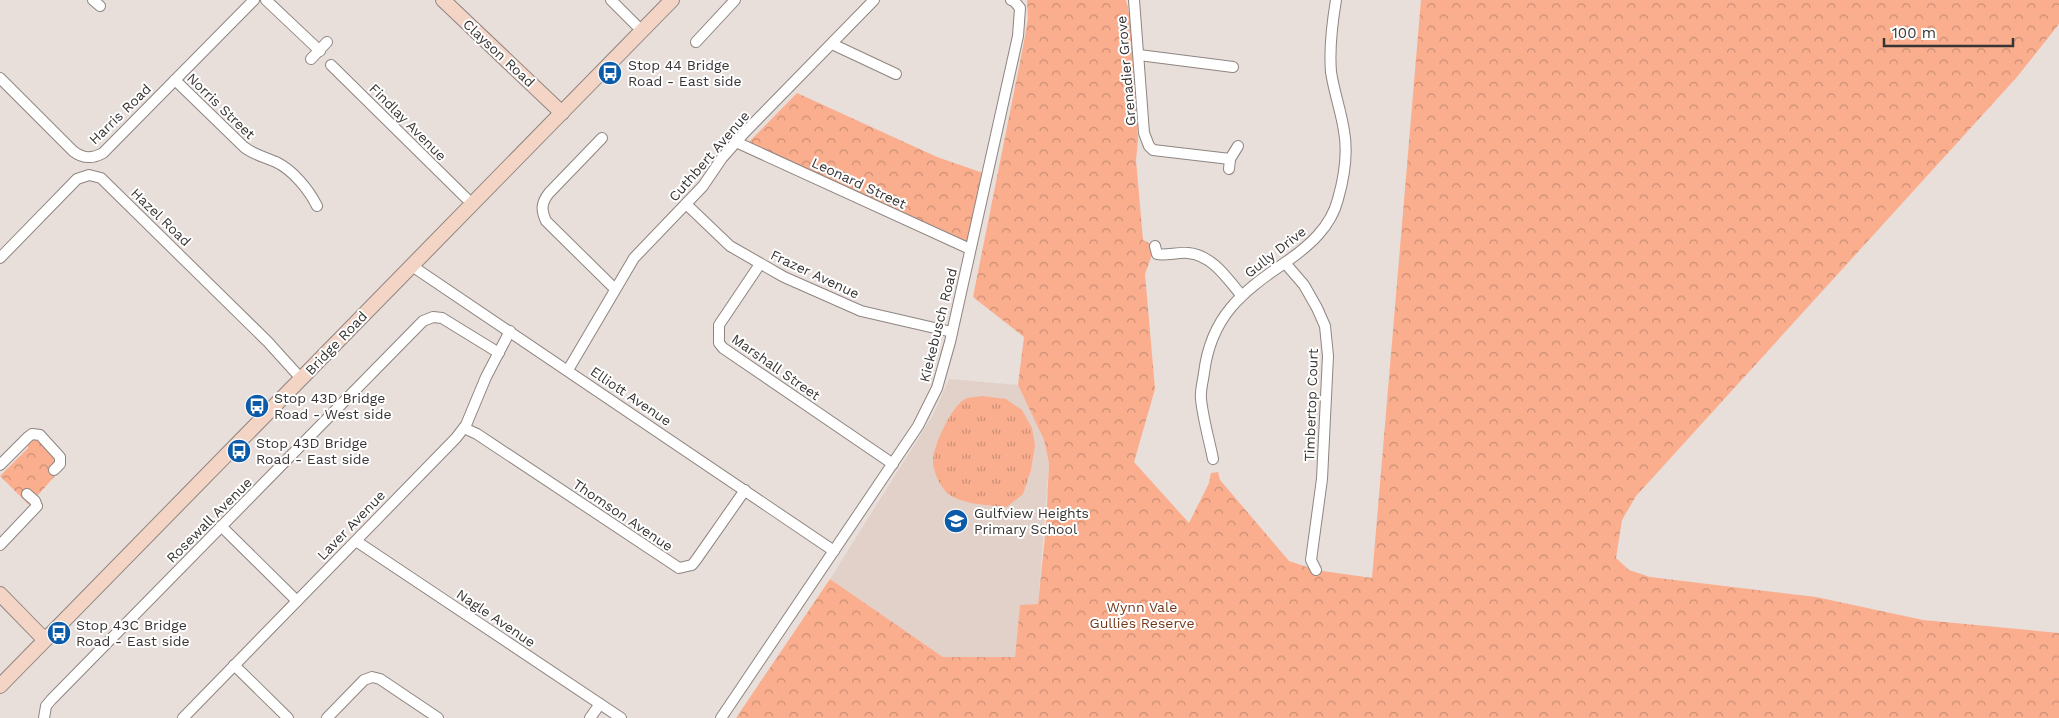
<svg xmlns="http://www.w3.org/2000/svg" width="2059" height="718" font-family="'Work Sans',sans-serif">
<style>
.built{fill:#e2d1c9}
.grass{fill:url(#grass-tufts)}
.park{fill:url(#park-crowns)}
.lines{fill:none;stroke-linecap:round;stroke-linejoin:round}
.street-casing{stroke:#8e8581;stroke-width:12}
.secondary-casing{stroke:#8e8581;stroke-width:16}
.street{stroke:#fff;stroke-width:10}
.secondary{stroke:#f3d4c5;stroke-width:14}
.labels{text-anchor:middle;stroke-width:4;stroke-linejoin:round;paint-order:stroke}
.street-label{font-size:14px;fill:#383433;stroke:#fff}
.poi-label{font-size:14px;fill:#383433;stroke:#fff;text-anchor:start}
.park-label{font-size:14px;fill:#73371a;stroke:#fff}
</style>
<defs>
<pattern id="grass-tufts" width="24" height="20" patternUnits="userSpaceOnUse" patternTransform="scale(1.25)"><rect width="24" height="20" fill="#faae8e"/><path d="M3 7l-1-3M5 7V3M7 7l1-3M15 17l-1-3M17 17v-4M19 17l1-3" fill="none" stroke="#cb8e75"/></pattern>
<pattern id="park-crowns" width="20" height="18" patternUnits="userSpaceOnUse" patternTransform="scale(1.25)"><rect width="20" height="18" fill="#faae8e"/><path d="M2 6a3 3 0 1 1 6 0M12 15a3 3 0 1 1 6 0" fill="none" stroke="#cb8e75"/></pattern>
</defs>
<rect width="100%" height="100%" fill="#e8deda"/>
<polygon class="built" points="949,379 1018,385 1044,440 1049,463 1038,604 1020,606 1015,657 943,657 830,579 933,415"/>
<path class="grass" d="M982 396 1006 399 1022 410 1032 428 1035 445 1031 470 1023 494 1007 507C990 505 965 505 950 495 941 489 933 472 933 461 933 446 952 404 967 398 971 397 978 397 982 396Z"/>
<g class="park">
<polygon points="1027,0 1126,0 1130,18 1138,140 1136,160 1143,240 1155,246 1145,274 1155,389 1134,462 1189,523 1209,483 1211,473 1218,472 1220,480 1289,561 1316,570 1372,578 1421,0 2059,0 2059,24 2017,77 1636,496 1622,520 1616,558 1629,570 1650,577 1816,597 1923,620 2059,633 2059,718 736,718 830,579 943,657 1015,657 1020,605 1038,604 1046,526 1049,463 1044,440 1018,385 1024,337 973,297 1024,42 1028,18"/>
<polygon points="797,93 937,157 986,174 970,249 745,146"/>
<polygon points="36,439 56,456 55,464 50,471 55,476 29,505 0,476 28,448 27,444"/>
</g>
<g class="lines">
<g class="street-casing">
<g id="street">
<polyline points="93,0 100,6"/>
<polyline points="266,0 320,51"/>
<polyline points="611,0 636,25"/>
<polyline points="1134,0 1144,133 1149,146 1153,150 1230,159"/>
<polyline points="696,42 735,0"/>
<polyline points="832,44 896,74"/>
<polyline points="1139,55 1233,67"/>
<polyline points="311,59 327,42"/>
<polyline points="331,65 466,198"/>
<path d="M0 78 73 151C83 159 92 159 103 153L254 0"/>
<path d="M175 80 244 147C254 155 265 157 276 162 293 170 309 190 317 206"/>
<path d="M602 138 549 193C541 203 541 210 546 221L615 289"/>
<polyline points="736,142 970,249"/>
<polyline points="1229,169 1230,159 1238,146"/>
<polyline points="686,204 730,246 784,277 861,311 952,332"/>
<path d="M1155 246 1157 254C1165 256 1178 252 1188 253 1212 255 1227 278 1241 295"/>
<polyline points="0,258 77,179 89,175 101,178 268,342 296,373"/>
<polyline points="1285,263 1304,285 1317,308 1325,326 1328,356 1322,479 1311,560 1316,570"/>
<polyline points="760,264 719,325 719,343 723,348 893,464"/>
<polyline points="412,266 834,551"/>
<polyline points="568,370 634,258 703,186 722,158 745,132 874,0"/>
<polyline points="464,428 477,434 679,568 692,565 696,560 745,490"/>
<path d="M1213 459C1209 439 1203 419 1201 399 1200 391 1203 381 1204 373 1211 316 1242 292 1286 262 1309 246 1331 227 1338 199 1344 178 1348 153 1344 131 1341 111 1334 92 1331 72 1329 48 1332 24 1336 0"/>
<polyline points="0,465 28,437 32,434 40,435 60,457 60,464 54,470"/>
<polyline points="221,526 297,601"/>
<polyline points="356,541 621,718"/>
<polyline points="0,545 37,506 35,501 27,494"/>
<polyline points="234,665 288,718"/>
<polyline points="44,718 46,706 51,700 423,321 433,317 442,318 499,353"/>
<polyline points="183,718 456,438 466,425 486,377 510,331"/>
<polyline points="327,718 364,680 372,677 380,679 438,718"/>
<polyline points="590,718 600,704"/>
<polyline points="721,718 918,426 937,388 950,342 1018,36 1020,8 1014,1 1011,0"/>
</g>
</g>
<g class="secondary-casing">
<g id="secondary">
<polyline points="443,0 562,113"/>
<polyline points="0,594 40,635 47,638"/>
<polyline points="0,686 672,0"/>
</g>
</g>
<use href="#street" class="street"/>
<use href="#secondary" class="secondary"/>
</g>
<defs>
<g id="bus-disc" transform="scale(1.25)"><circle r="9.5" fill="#0b5ba9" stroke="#fff"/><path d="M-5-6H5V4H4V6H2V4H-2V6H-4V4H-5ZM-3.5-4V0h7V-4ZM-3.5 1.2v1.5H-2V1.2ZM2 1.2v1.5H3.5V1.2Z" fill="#fff"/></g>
<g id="school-disc" transform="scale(1.25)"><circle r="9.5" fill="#0b5ba9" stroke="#fff"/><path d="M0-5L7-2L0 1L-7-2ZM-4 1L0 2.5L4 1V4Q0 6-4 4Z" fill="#fff"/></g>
</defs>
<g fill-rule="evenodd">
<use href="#bus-disc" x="610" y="73"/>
<use href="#bus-disc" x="257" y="406"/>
<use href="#bus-disc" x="239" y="451"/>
<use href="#school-disc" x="956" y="521"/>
<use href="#bus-disc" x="59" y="633"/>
</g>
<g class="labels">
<g class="street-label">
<text transform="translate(499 53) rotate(43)" y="5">Clayson Road</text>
<text transform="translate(1126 71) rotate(-95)" y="5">Grenadier Grove</text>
<text transform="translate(221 106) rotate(44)" y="5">Norris Street</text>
<text transform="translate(120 114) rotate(-44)" y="5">Harris Road</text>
<text transform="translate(408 122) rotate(45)" y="5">Findlay Avenue</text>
<text transform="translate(709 156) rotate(-49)" y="5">Cuthbert Avenue</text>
<text transform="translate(859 183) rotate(25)" y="5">Leonard Street</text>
<text transform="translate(161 217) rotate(44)" y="5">Hazel Road</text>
<text transform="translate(1275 252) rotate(-38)" y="5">Gully Drive</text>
<text transform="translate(815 274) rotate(25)" y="5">Frazer Avenue</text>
<text transform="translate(938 325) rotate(-76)" y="5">Kiekebusch Road</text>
<text transform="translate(336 343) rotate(-46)" y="5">Bridge Road</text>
<text transform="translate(776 367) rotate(35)" y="5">Marshall Street</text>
<text transform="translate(631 396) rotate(34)" y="5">Elliott Avenue</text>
<text transform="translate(1311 405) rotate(-88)" y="5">Timbertop Court</text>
<text transform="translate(623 515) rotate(34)" y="5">Thomson Avenue</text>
<text transform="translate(209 520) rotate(-45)" y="5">Rosewall Avenue</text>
<text transform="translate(351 525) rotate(-46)" y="5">Laver Avenue</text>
<text transform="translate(496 618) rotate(34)" y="5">Nagle Avenue</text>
</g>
<g class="poi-label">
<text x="628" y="70">Stop 44 Bridge<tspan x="628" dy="16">Road - East side</tspan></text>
<text x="274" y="403">Stop 43D Bridge<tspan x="274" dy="16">Road - West side</tspan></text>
<text x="256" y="448">Stop 43D Bridge<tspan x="256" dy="16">Road - East side</tspan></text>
<text x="974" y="518">Gulfview Heights<tspan x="974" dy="16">Primary School</tspan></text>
<text x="76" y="630">Stop 43C Bridge<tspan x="76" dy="16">Road - East side</tspan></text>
</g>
<g class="park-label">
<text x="1142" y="612">Wynn Vale<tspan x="1142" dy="16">Gullies Reserve</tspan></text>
</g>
</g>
<path d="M1884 38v8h129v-8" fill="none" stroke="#383433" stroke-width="2.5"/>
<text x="1892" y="38" font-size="15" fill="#383433" stroke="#ffffff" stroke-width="4" paint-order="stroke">100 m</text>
</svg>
